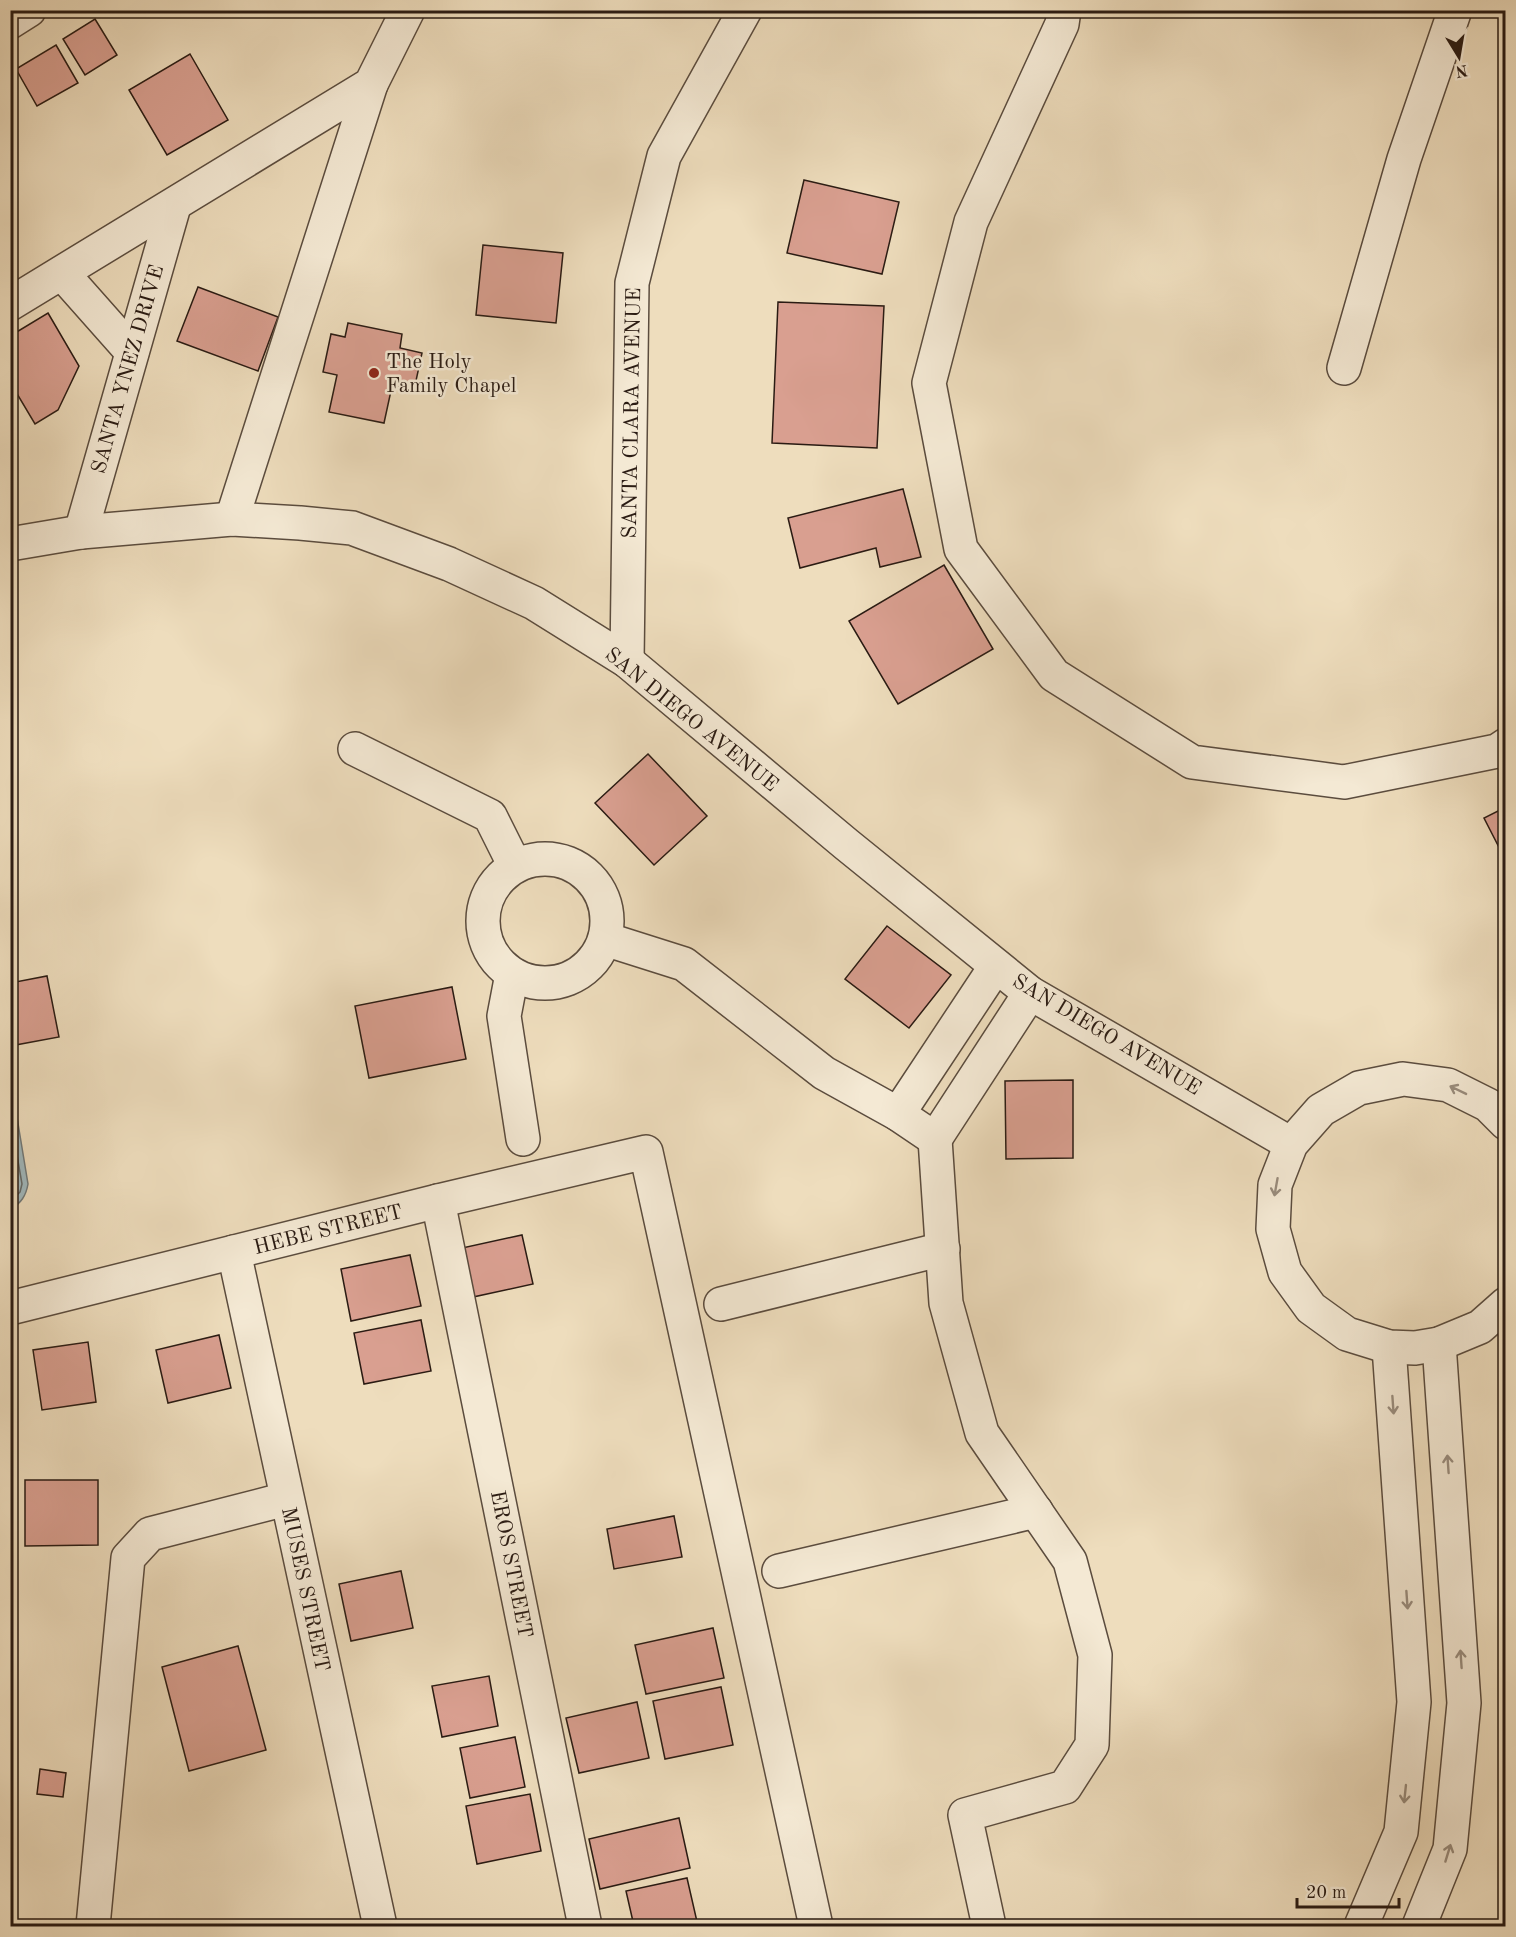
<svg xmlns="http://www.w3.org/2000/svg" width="1516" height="1937" font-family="'Old Standard TT',serif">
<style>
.water{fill:#a0b8bd;stroke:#717979;stroke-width:1.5}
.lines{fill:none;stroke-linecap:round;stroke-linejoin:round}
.shore{stroke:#656a68;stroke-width:1.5}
.building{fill:#d99f90;stroke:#2a1b13;stroke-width:1.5}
.minor-casing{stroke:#5b4c3e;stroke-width:36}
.minor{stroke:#f4e9d4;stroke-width:33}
.oneway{stroke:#998c7d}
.poi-dot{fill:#8f2418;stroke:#f4e9d4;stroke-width:2}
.labels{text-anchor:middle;stroke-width:5;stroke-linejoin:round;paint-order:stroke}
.poi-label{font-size:21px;fill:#2a1b13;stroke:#f4e9d4;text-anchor:start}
.street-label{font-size:21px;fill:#2a1b13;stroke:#f4e9d4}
</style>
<rect width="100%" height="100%" fill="#eeddbd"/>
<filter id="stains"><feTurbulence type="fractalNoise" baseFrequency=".00333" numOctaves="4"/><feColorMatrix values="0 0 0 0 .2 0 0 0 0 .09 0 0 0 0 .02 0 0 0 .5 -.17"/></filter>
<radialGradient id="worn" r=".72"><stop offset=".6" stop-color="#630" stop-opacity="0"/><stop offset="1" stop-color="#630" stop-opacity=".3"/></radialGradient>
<path class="water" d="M11 1081 28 1184C26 1196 21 1203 11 1209Z"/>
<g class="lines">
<polyline class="shore" points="10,1115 22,1184 20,1192 10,1202"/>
</g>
<g class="building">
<polygon points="95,19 117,55 85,75 63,39"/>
<polygon points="56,45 78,83 37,106 16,69"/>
<polygon points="190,54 228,120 167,155 129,90"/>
<polygon points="804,180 899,202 882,274 787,253"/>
<polygon points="483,245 563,253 556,323 476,315"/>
<polygon points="198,287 278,317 258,371 177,341"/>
<polygon points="778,302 884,306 877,448 772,443"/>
<polygon points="48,313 79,366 58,410 35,424 10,382 10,336"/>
<polygon points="348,323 402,334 400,348 422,353 414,390 392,386 384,423 329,412 337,375 323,372 331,334 345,337"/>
<polygon points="903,489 921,557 880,567 876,548 800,568 788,518"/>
<polygon points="944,565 993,649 898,704 849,621"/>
<polygon points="648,754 707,816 654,865 595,803"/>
<polygon points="1506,807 1506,861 1484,818"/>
<polygon points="887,926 951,975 909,1028 845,979"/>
<polygon points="47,976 59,1037 10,1046 10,983"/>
<polygon points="452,987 466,1059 369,1078 355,1006"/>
<polygon points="1073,1080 1073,1158 1006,1159 1005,1081"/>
<polygon points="522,1235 533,1284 473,1297 462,1248"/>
<polygon points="410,1255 421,1306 351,1321 341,1269"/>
<polygon points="421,1320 431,1371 364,1384 354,1333"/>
<polygon points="219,1335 231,1388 168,1403 156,1350"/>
<polygon points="88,1342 96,1402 42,1410 33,1350"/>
<polygon points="25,1480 98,1480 98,1545 25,1546"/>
<polygon points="674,1516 682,1557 614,1569 607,1529"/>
<polygon points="401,1571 413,1628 351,1641 339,1584"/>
<polygon points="713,1628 724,1678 646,1694 635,1645"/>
<polygon points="238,1646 266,1750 189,1771 162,1667"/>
<polygon points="489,1676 498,1726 442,1737 432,1686"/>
<polygon points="721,1687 733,1745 665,1759 653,1701"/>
<polygon points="637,1702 649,1758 579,1773 566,1718"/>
<polygon points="515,1737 525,1787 470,1798 460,1748"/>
<polygon points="40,1769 66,1773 63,1797 37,1794"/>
<polygon points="530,1794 541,1851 477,1864 466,1806"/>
<polygon points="679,1818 690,1868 600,1889 589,1839"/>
<polygon points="687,1878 698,1926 634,1926 626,1891"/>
</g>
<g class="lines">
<g class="minor-casing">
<g id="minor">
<polyline points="1064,10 1062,24 971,222 929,383 961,549 1054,675 1192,762 1344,782 1497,751 1506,745"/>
<polyline points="10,22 29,10"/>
<polyline points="62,273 132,352"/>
<polyline points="10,304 371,84 408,10"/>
<polyline points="1344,368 1404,159 1455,10"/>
<polyline points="232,519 371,84"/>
<polyline points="81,532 174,206"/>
<polyline points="10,544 81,532 232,519 300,523 352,528 449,564 534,603 627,661 846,844 1030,993 1291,1144"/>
<polyline points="627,661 632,283 664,156 745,10"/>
<polyline points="355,749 490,816 515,866"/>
<circle cx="545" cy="921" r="62"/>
<polyline points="605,939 684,964 824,1073 898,1114 935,1139"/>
<polyline points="512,974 504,1016 523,1139"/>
<polyline points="898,1114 996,966"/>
<polyline points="1506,1123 1488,1105 1448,1085 1403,1079 1359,1088 1321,1110 1291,1144 1275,1185 1273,1229 1285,1272 1311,1308 1347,1334 1389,1347 1415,1348 1439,1344 1480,1327 1506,1304"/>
<polyline points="935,1139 946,1303 982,1433 1070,1561 1095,1655 1092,1745 1065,1787 965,1815 989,1926"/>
<polyline points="935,1139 1030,993"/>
<polyline points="438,1201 585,1926"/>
<polyline points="234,1252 380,1926"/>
<polyline points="721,1304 943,1249"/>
<polyline points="10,1308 438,1201 646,1152 816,1926"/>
<polyline points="779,1571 1036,1511"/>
<polyline points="93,1926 128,1558 150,1534 286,1499"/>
<polyline points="1361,1926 1401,1832 1414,1702 1389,1347"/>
<polyline points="1419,1926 1450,1849 1464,1703 1439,1344"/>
</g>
</g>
<use href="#minor" class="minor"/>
</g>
<defs><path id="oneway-shaft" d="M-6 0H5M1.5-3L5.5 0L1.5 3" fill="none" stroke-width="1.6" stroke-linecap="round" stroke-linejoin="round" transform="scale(1.5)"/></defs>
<g class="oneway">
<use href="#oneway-shaft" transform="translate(1458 1090) rotate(-154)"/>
<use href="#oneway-shaft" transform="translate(1276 1187) rotate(100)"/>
<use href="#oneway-shaft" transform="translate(1393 1405) rotate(86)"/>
<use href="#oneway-shaft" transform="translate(1448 1464) rotate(-94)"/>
<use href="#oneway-shaft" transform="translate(1407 1600) rotate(86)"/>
<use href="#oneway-shaft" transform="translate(1461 1659) rotate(-94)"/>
<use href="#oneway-shaft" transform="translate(1405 1794) rotate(96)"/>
<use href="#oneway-shaft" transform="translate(1448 1853) rotate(-73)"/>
</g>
<circle class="poi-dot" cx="374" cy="373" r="6"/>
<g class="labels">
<g class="poi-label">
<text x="386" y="368">The Holy<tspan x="386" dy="24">Family Chapel</tspan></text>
</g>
<g class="street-label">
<text transform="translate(127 369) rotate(-74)" y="7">SANTA YNEZ DRIVE</text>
<text transform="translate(631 413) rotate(-89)" y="7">SANTA CLARA AVENUE</text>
<text transform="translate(692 719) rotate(39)" y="7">SAN DIEGO AVENUE</text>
<text transform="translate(1107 1034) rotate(31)" y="7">SAN DIEGO AVENUE</text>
<text transform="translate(328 1229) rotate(-14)" y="7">HEBE STREET</text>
<text transform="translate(512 1564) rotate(79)" y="7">EROS STREET</text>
<text transform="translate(306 1589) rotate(78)" y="7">MUSES STREET</text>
</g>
</g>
<rect width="1516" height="1937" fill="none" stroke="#eeddbd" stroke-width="36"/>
<rect x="12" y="12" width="1492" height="1913" fill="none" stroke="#2a1b13" stroke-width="3"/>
<rect x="18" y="18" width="1480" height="1901" fill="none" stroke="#2a1b13" stroke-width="1.5"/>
<g transform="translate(1459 57) rotate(169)" stroke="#f4e9d4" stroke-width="4.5" paint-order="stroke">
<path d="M0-4.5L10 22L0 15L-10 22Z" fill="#2a1b13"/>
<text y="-9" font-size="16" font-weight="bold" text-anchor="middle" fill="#2a1b13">N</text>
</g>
<path d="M1297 1898v9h102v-9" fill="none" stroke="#2a1b13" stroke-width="3"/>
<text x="1306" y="1898" font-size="18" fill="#2a1b13" stroke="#f4e9d4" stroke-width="4.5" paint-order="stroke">20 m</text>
<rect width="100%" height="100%" filter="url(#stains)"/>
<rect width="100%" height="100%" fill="url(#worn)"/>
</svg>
